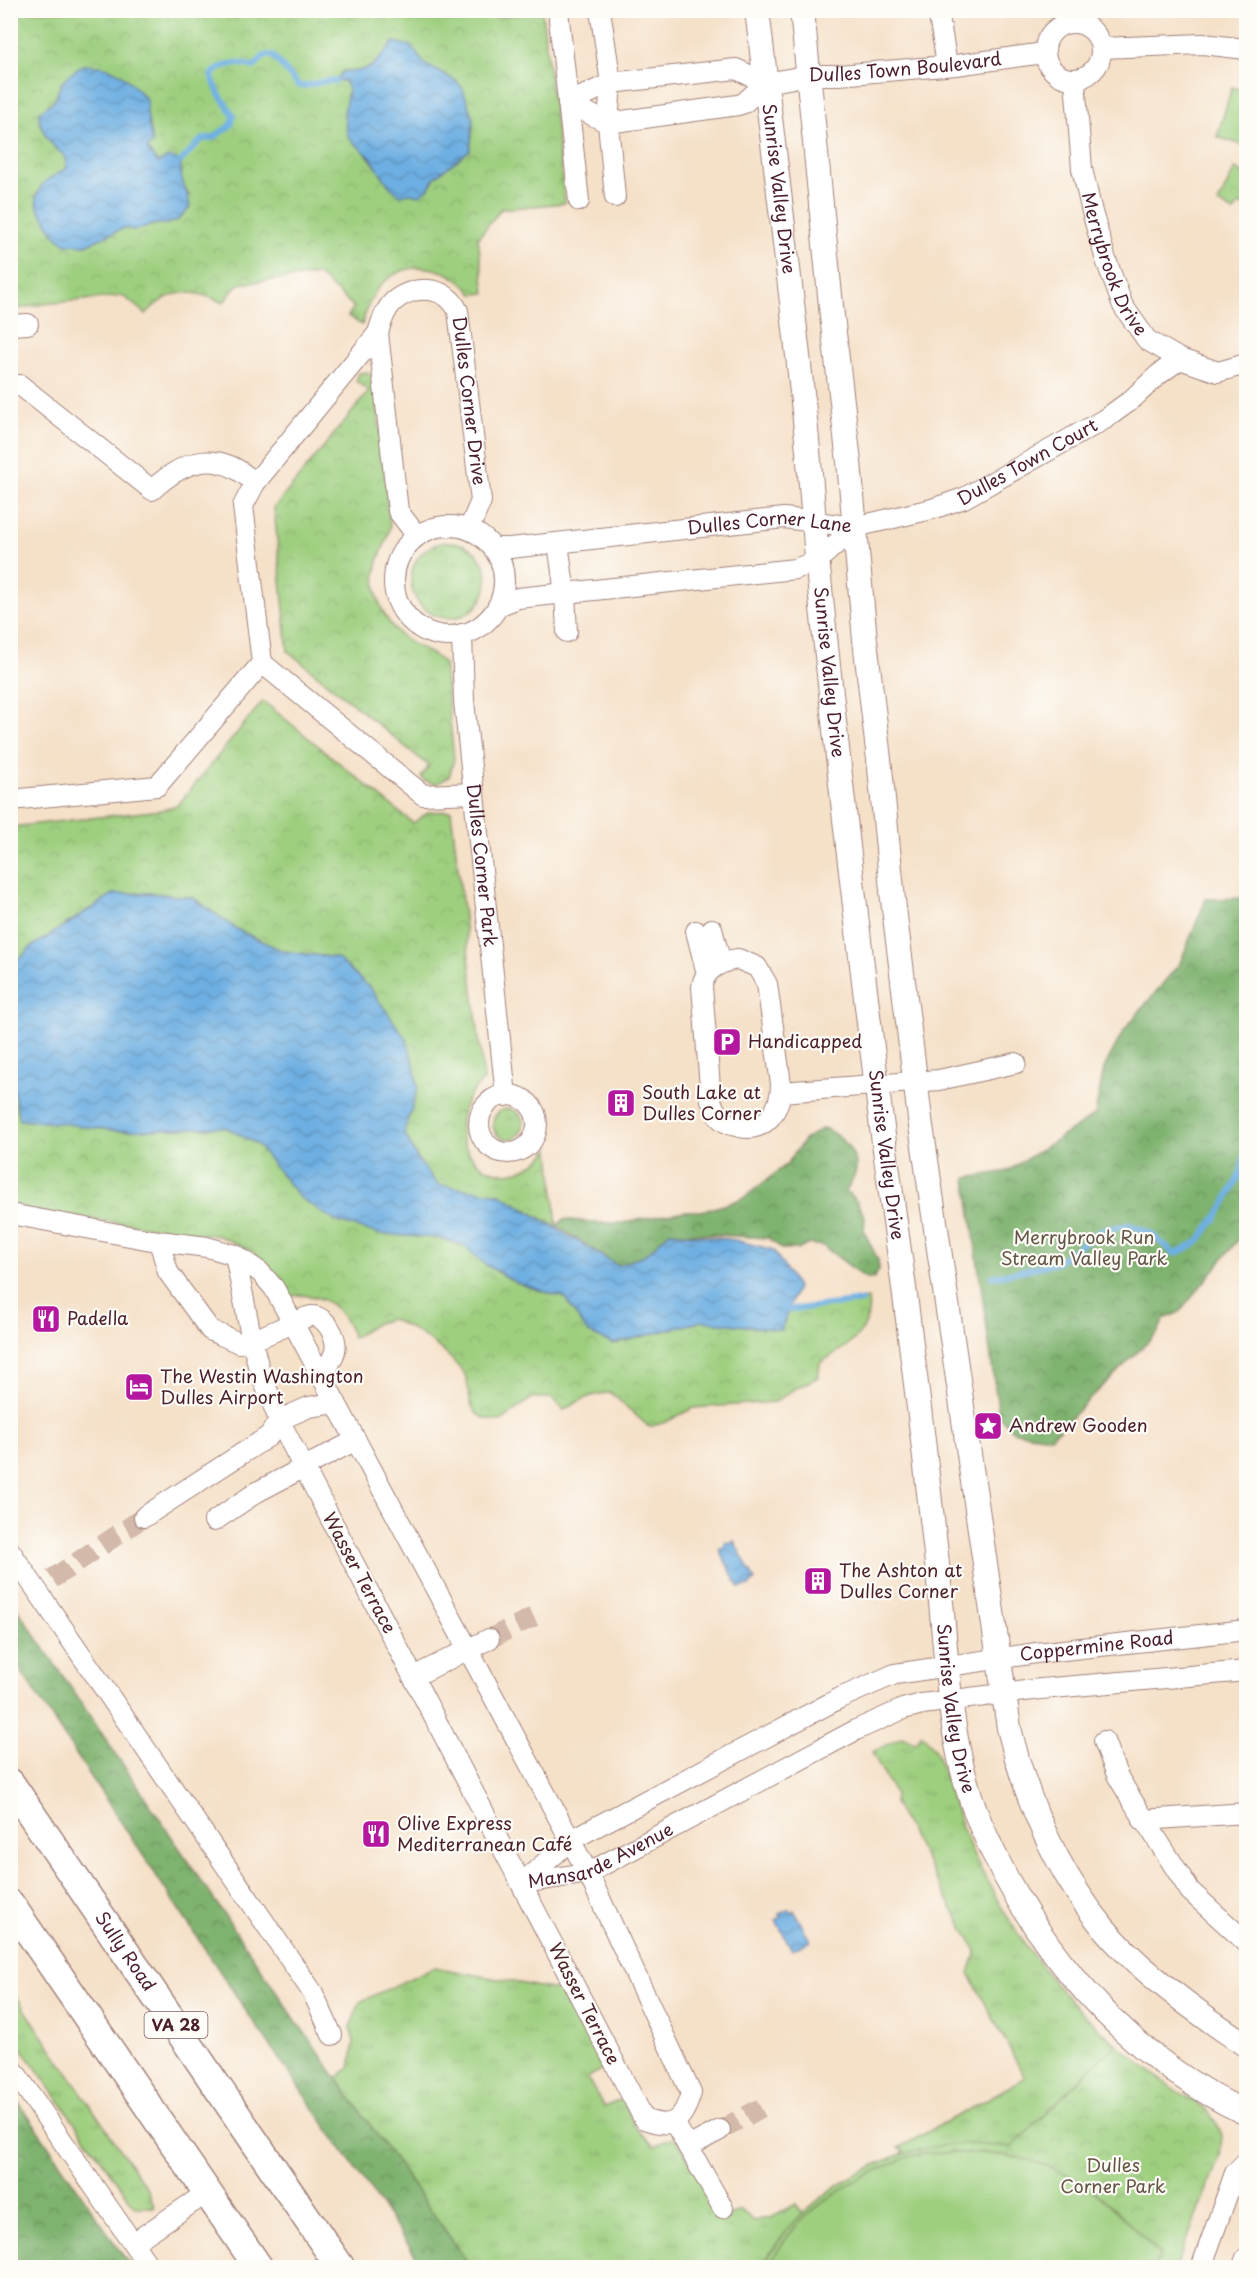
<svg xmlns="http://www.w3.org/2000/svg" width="1257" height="2278" font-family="'Playpen Sans',sans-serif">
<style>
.grass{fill:url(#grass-tufts);stroke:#747755;stroke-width:1.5}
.forest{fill:url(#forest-crowns);stroke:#64684c;stroke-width:1.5}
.park{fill:url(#park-crowns);stroke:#747755;stroke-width:1.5;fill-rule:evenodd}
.pitch{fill:#9ecf7f;stroke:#747755;stroke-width:1.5}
.water{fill:url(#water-waves);stroke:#5c6786;stroke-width:1.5}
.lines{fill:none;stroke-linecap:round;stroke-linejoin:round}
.stream{stroke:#6dafe2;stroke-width:6}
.minor-tunnel{stroke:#d3b9a9;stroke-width:20;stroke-dasharray:20 10;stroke-linecap:butt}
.minor-casing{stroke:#a0807a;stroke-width:22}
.major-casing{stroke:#a0807a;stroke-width:26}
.highway-casing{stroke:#a0807a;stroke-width:31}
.minor{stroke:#fff;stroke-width:20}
.major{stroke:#fff;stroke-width:24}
.highway{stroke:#fff;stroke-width:28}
.labels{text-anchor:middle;stroke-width:4.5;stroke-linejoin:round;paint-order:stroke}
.shield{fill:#fdfcf7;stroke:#806168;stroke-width:1.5}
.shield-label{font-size:16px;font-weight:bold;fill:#4a1f2b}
.street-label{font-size:18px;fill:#4a1f2b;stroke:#fdfcf7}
.poi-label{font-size:18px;fill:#4a1f2b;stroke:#fdfcf7;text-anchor:start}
.park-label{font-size:18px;fill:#635444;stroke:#fdfcf7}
</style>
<defs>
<pattern id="grass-tufts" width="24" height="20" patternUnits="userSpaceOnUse" patternTransform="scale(1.5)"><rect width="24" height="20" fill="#9ecf7f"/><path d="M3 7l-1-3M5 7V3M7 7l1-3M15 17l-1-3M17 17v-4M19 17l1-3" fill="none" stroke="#8ab16e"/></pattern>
<pattern id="forest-crowns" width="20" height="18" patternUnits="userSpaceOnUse" patternTransform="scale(1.5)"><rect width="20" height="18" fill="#7eb26e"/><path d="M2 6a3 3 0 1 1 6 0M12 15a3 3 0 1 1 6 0" fill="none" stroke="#69905b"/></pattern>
<pattern id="park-crowns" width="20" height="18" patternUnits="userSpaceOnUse" patternTransform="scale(1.5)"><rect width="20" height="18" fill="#9ecf7f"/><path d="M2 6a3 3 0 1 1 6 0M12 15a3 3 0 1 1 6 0" fill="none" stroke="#8ab16e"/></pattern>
<pattern id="water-waves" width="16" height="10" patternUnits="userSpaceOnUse" patternTransform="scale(1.5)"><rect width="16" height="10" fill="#6dafe2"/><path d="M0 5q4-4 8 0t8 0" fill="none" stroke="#5c8eb7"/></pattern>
</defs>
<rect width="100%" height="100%" fill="#fdfcf7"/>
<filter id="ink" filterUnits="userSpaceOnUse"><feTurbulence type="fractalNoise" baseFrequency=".0167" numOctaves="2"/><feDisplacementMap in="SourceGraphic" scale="12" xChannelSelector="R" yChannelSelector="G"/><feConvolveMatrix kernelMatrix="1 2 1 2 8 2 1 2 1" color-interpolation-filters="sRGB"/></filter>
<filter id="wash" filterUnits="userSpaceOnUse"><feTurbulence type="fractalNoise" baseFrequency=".008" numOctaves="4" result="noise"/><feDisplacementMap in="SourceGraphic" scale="24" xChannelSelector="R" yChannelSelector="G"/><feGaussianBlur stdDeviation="1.35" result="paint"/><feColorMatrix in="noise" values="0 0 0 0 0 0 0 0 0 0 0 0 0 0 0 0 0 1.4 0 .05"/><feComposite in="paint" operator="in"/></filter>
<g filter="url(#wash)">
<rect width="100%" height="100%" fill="#f5e0c8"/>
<g class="grass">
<circle cx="449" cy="580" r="38"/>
<circle cx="508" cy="1124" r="15"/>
<path d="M921 1734C940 1749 942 1772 950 1794 958 1815 965 1838 975 1858 998 1904 1026 1951 1060 1989 1077 2009 1096 2026 1116 2044L1011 2148C969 2143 942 2145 901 2155L904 2150 899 2148 1025 2078 969 1973 976 1951 894 1803 895 1795 872 1752 902 1737 916 1743Z"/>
<polygon points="434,1967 566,1992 606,2067 587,2078 604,2107 623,2099 634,2126 654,2146 673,2138 678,2141 723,2218 741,2210 753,2221 773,2217 796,2204 803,2214 772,2250 762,2267 471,2267 336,2078 350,2068 354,2041 350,2027 360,2002"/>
<polygon points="11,1989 148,2190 154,2207 135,2207 11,2033"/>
</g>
<g class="forest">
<polygon points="1246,898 1246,1230 1180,1312 1164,1319 1158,1332 1051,1437 1015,1432 999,1416 966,1178 1008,1171 1095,1115 1104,1068 1124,1030 1180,963 1206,899"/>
<path d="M823 1128C839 1134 861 1154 855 1174 853 1180 849 1186 846 1191L857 1202 865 1217 864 1231 878 1260 879 1270 873 1279 864 1277 823 1246 809 1244 799 1249H782L768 1238 670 1232 646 1254 618 1266 557 1226 564 1219 596 1223H622L685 1211H701L728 1204 745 1197 787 1164 804 1140Z"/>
<polygon points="10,1598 297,2022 471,2267 424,2267 248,2014 11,1656"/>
<polygon points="11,2092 26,2113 131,2267 11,2267"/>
</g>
<g class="park">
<path d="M474 10 484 18 542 12 565 203 501 209 478 238 485 293 473 294C449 263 402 256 376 291 369 301 365 313 362 325L348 316 354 307 318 275 238 284 223 303C193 288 170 288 146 314L123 296 43 304 11 310V11ZM394 42 411 46 424 64 456 81 463 89 473 126 470 150 435 177 428 189 410 193 377 168 362 148 347 98 348 90 343 71C372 74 377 62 394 42ZM61 84 140 92 147 100V114L152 143 147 149 158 164 179 176 189 196 167 224H157L134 230 124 228 86 245 56 236 38 208 36 197 47 180 68 168 65 156 55 148 39 123 48 105 55 100Z"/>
<polygon points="1235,169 1246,175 1246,207 1239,204 1234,212 1218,203"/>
<path d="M367 372 373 376 375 383 390 525C389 540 380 551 377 565 371 593 383 622 405 639 418 649 433 651 444 664L454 759 449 777 436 784 425 781 421 777 429 766 288 651 274 508 369 391 356 381 359 373Z"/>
<path d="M263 701 413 823 429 812 451 811 484 1080C479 1085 472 1091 469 1097 437 1153 505 1204 550 1149L557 1228 500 1194 438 1185 418 1160 404 1132 418 1088 407 1040 337 958 283 951 238 930 193 898 152 893 113 894 31 947 11 967V827L162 810 178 805Z"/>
<path d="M10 1086 14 1092 19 1120 173 1129 225 1127 257 1144 299 1197 379 1234 437 1238 463 1245 486 1265 517 1283 566 1298 587 1332 613 1344 703 1321 781 1330 789 1310 868 1299C873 1335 846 1346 820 1363L818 1377 794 1389 775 1402 693 1408 666 1422 649 1427 611 1393C592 1393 580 1400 564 1410L552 1398H532L501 1421C475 1419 471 1413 468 1387 467 1382 467 1378 464 1374 447 1350 418 1330 391 1319L377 1323 353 1338C341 1306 324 1292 289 1296 266 1259 259 1253 219 1236L21 1210 11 1205Z"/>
<path d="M1116 2044 1165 2083 1206 2109 1217 2124 1222 2135 1220 2156 1176 2267 762 2268C800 2197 881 2147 961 2144 978 2143 995 2146 1011 2148Z"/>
</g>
<g class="pitch">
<polygon points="1232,87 1246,91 1246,146 1217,137"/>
<path d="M980 2153C1067 2158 1103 2193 1160 2255L1153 2267H769C791 2218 841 2185 889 2165 896 2162 904 2158 911 2156 933 2151 958 2154 980 2153Z"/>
</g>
<g class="water">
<path d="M394 42 411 46 424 64 456 81 463 89 473 119 470 150 435 177 428 189 420 195 410 193 400 195 390 187 370 157 351 140 347 134 344 112 348 90 344 81H335L343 71C371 74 377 62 394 42Z"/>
<path d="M83 65C119 65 124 76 147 100V114L152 143 147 149 158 163 168 157 181 161C179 182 187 187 190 207L178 220 167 224H156L134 230 124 228 86 245 66 244 56 236 38 208 36 197 42 185 47 180 67 168 65 156C50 145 39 131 39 112L55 100 61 84 69 75Z"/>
<polygon points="152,893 193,898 238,930 283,951 337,958 370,988 407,1040 414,1065 418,1088 404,1132 418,1160 438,1185 500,1194 618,1266 646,1254 670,1232 735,1240 773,1250 797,1287 781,1330 703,1321 613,1344 587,1332 565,1298 517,1283 486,1265 463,1245 437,1238 379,1234 335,1221 299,1197 257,1144 225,1127 118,1131 59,1123 19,1120 14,1092 11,1086 11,968 31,947 113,894"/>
<polygon points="734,1541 755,1580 749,1586 739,1588 719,1549 724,1547 726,1542 731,1543"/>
<polygon points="789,1909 791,1912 794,1910 810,1941 792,1950 776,1920 781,1917 779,1914"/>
</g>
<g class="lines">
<g class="stream">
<path d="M181 161 201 140 214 137 231 125 234 116 219 94 211 75C224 63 237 61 254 67L264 56 272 55 299 86C313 87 320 79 335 81"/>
<polyline points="992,1277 1056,1263 1101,1230 1130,1225 1150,1233 1175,1254 1198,1242 1222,1209 1241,1172 1246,1148"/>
<polyline points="789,1310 861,1301"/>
</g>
</g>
</g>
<g filter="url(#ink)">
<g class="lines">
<g class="minor-tunnel">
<polyline points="52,1579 144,1517"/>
<polyline points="489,1639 541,1613"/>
<polyline points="720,2130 761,2108"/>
</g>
<g class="minor-casing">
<g id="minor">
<polyline points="558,10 579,201"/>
<polyline points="600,10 611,83 608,123 615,197"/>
<polyline points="938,10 947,65"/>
<circle cx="1073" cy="51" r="28"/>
<polyline points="1101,48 1203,44 1246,49"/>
<path id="s1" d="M1075 80 1082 169 1092 212 1106 260 1123 306 1147 340 1180 359 1218 372 1246 364"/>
<path id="s2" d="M766 83 810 75H839L956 65 1044 53"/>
<polyline points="568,103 608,123 738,105 744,103 766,83"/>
<polyline points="568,103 611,83 736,69 766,83"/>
<polyline points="10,325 28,324"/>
<path d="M10 386 20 385 152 490C186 458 219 449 255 483L378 333"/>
<circle cx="449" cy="581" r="55"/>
<path id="s3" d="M417 536 398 511 378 333C381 322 385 310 393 302 412 285 446 284 458 311L481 501 469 529"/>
<polyline points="558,543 565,594 567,632"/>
<path id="s4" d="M493 548H510L784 518 855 527 932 509 964 498 1105 419 1130 401 1158 375 1180 359"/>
<polyline points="498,606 518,598 795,569 817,561 855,527"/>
<path id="s5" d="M462 634 464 701 506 1096"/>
<polyline points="262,663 423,795 474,793"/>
<polyline points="10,800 157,786 262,663 243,506 255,483"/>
<polyline points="712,929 721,963"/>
<polyline points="696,931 707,974"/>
<path d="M738 959 757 967 767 984 781 1084C781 1109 766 1133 740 1127 732 1125 724 1123 719 1117 715 1112 713 1105 711 1100L702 987C704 969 722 961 738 959Z"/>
<polyline points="781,1092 939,1080 1016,1063"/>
<circle cx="508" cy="1124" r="29"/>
<path d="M10 1214 151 1240 207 1247 235 1255 260 1272 274 1288 293 1323C298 1321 305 1317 311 1316 326 1315 338 1338 335 1351 333 1360 327 1368 321 1376"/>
<polyline points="159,1241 168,1272 210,1330 239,1343 252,1341 235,1255"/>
<path d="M293 1323 588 1873 691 2093C683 2121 673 2130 644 2119L279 1420 259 1369 252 1341Z"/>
<polyline points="144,1517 269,1436 279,1420 309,1407 336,1403"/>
<polyline points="214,1521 257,1492 356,1440"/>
<polyline points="10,1551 313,1993 332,2035"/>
<polyline points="413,1677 489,1639"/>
<polyline points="1104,1741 1117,1775 1130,1797 1190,1891 1246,1942"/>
<polyline points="1143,1820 1246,1813"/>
<path id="s6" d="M522 1883 571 1840 840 1698 895 1674 1036 1653 1246 1630"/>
<path id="s7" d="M522 1883 588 1873 856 1730 903 1709 922 1704 1041 1689 1246 1671"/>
<polyline points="10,2065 150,2268"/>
<polyline points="674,2122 723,2208"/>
<polyline points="688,2147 720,2130"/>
<polyline points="133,2243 208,2192"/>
<polyline points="1201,2268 1235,2173 1246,2162"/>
<polyline points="1242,2268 1246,2258"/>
</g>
</g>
<g class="major-casing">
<g id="major">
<path id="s8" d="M757 10C773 144 790 278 804 411 810 463 813 516 818 568 835 739 855 910 876 1080 886 1165 900 1250 910 1336 921 1421 931 1506 940 1592 948 1670 949 1749 980 1823 1032 1946 1124 2056 1246 2113"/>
<path d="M802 10 832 316 849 462 865 640 880 768 893 900 920 1119 1009 1728C1026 1800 1055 1868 1102 1926 1138 1970 1199 2014 1246 2045"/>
</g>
</g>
<g class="highway-casing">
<g id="highway">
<path id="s9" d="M10 1783 341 2268"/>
<polyline points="10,1904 259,2268"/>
</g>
</g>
<use href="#minor" class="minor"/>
<use href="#major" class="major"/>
<use href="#highway" class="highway"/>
</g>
</g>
<defs>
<g id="parking-square" transform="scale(1.5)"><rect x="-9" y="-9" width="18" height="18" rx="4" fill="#b5179e" stroke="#fdfcf7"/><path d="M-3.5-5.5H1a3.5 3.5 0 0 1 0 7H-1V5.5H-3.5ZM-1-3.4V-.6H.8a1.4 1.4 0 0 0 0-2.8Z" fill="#fff"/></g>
<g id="building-square" transform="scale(1.5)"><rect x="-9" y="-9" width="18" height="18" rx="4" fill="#b5179e" stroke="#fdfcf7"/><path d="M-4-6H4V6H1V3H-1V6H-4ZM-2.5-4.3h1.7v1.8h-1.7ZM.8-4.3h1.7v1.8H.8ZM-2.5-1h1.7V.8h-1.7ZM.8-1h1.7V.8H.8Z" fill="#fff"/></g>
<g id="restaurant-square" transform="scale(1.5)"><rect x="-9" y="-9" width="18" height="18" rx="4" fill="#b5179e" stroke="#fdfcf7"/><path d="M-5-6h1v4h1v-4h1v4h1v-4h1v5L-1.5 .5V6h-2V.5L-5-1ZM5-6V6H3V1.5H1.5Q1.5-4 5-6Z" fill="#fff"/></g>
<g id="hotel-square" transform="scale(1.5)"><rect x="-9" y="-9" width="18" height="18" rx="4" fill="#b5179e" stroke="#fdfcf7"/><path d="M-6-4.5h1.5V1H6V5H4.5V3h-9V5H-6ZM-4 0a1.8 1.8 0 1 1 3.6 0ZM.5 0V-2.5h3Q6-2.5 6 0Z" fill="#fff"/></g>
<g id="sight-square" transform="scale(1.5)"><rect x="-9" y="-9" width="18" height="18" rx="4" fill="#b5179e" stroke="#fdfcf7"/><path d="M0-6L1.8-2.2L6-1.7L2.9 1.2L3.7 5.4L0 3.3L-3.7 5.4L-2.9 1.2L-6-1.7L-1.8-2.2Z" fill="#fff"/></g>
</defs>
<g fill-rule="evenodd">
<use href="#parking-square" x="727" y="1042"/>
<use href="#building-square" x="621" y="1103"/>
<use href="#restaurant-square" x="46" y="1319"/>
<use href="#hotel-square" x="139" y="1387"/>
<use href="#sight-square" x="988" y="1426"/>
<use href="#building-square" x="818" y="1581"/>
<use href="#restaurant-square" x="376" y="1834"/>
</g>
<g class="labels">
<rect class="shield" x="144.5" y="2012" width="63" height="26" rx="4.5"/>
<g class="shield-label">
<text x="176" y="2031">VA 28</text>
</g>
<g class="street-label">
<text dy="6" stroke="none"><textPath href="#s2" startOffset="140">Dulles Town Boulevard</textPath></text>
<text dy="6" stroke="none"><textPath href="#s8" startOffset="180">Sunrise Valley Drive</textPath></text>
<text dy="6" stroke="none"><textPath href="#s1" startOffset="190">Merrybrook Drive</textPath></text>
<text dy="6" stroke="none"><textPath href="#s3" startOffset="412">Dulles Corner Drive</textPath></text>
<text dy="6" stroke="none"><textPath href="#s4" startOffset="550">Dulles Town Court</textPath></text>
<text dy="6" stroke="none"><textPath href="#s4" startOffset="278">Dulles Corner Lane</textPath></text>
<text dy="6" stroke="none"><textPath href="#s8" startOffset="666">Sunrise Valley Drive</textPath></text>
<text dy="6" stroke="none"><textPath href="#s5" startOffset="232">Dulles Corner Park</textPath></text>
<text dy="6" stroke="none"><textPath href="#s8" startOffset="1152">Sunrise Valley Drive</textPath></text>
<text transform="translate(359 1573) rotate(62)" y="6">Wasser Terrace</text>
<text dy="6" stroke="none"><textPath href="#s6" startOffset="633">Coppermine Road</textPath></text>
<text dy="6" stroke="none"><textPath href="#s8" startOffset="1710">Sunrise Valley Drive</textPath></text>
<text dy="6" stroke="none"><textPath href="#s7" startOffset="84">Mansarde Avenue</textPath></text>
<text dy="6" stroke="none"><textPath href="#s9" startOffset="204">Sully Road</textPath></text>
<text transform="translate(584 2004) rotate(63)" y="6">Wasser Terrace</text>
</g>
<g class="poi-label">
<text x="748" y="1048">Handicapped</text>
<text x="642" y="1099">South Lake at<tspan x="642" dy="21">Dulles Corner</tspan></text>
<text x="67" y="1325">Padella</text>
<text x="160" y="1383">The Westin Washington<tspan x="160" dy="21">Dulles Airport</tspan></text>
<text x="1009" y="1432">Andrew Gooden</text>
<text x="839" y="1577">The Ashton at<tspan x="839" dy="21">Dulles Corner</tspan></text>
<text x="397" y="1830">Olive Express<tspan x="397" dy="21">Mediterranean Café</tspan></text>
</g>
<g class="park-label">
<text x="1084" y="1244">Merrybrook Run<tspan x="1084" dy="21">Stream Valley Park</tspan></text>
<text x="1113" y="2172">Dulles<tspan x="1113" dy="21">Corner Park</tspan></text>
</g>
</g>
<rect width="1257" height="2278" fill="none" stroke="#fdfcf7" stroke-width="36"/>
</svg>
